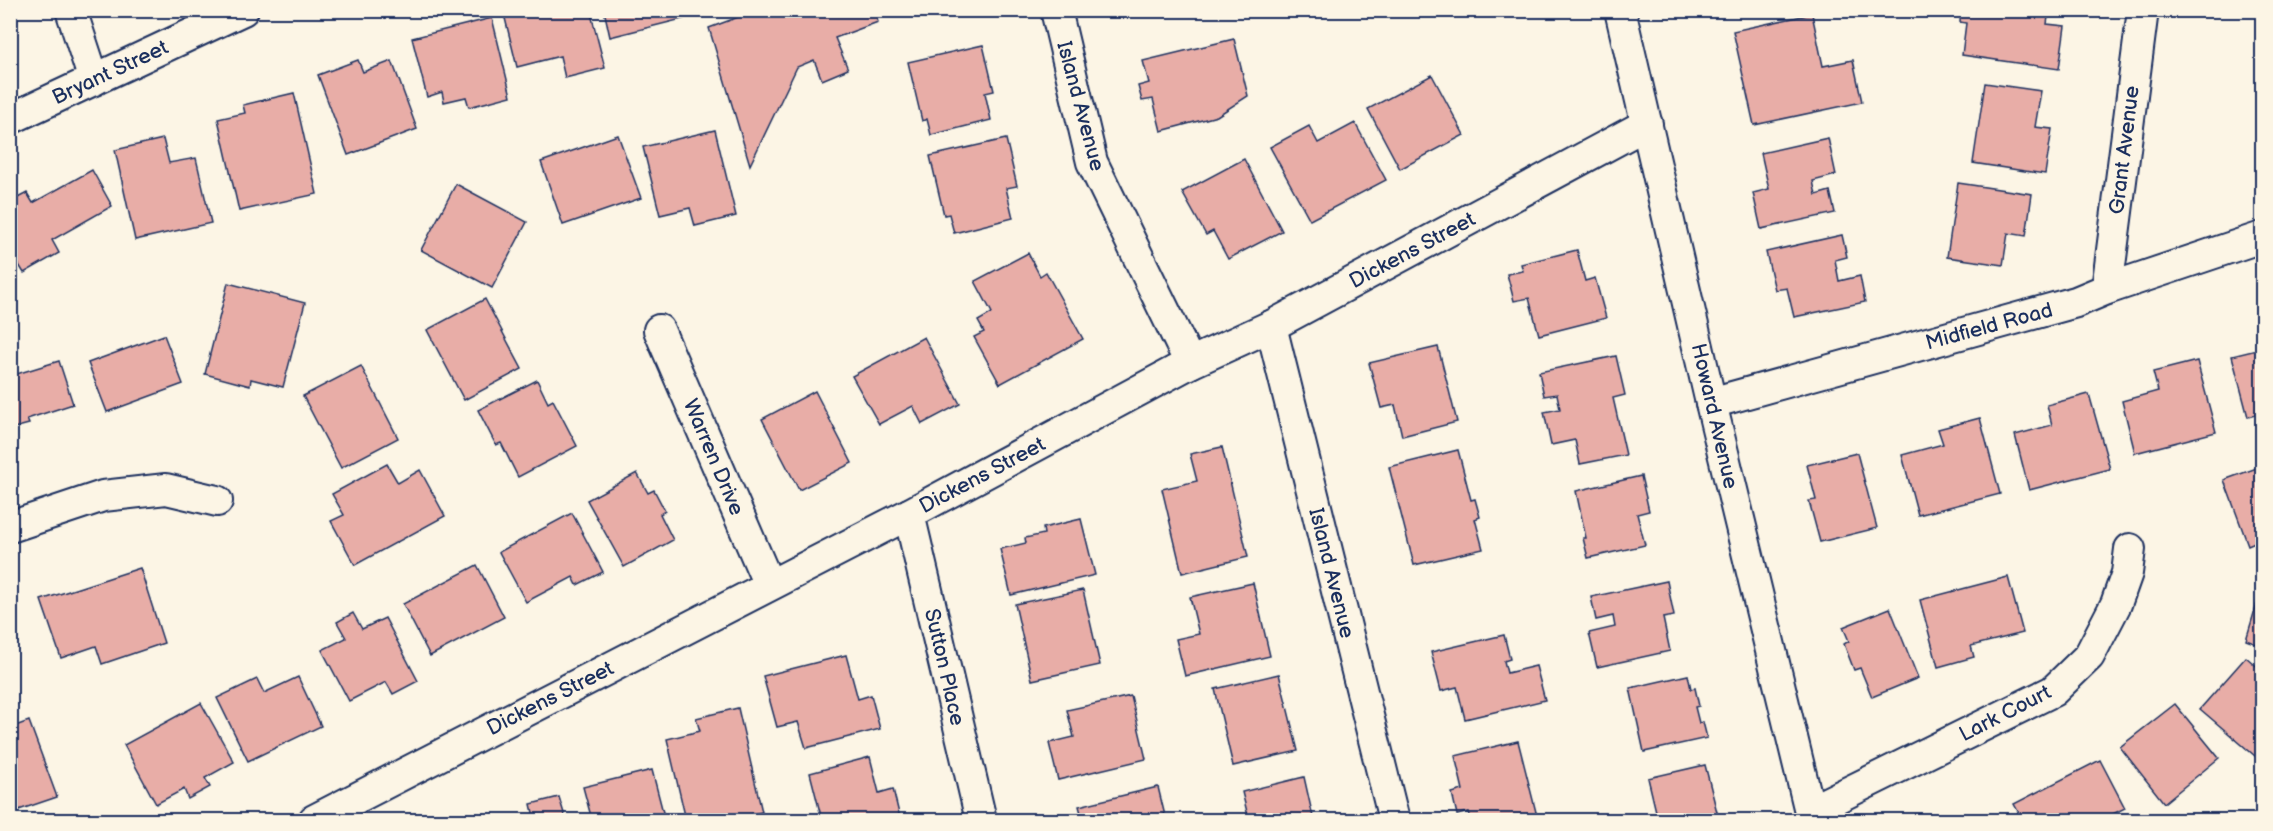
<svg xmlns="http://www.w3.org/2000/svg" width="2273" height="831" font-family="'Balsamiq Sans',sans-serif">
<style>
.building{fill:#e8ada7;stroke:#1b2f5e;stroke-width:1.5}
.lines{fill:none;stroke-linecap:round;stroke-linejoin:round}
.minor-casing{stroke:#1b2f5e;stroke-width:34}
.minor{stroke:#fcf5e5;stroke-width:30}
.labels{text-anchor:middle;stroke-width:5;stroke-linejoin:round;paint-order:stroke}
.street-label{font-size:21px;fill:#1b2f5e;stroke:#fcf5e5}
</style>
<rect width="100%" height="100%" fill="#fcf5e5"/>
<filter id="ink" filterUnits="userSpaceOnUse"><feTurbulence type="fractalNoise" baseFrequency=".0167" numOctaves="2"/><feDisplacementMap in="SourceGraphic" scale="12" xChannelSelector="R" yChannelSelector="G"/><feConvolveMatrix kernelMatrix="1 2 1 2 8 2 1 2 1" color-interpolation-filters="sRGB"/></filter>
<g filter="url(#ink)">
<g class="building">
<polygon points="503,10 590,10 605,68 565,78 560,56 517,67"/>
<polygon points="604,10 684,10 686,18 610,37"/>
<polygon points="757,10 874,10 878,22 835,38 848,69 822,80 814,60 797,67 750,165 709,28"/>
<polygon points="1961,10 2049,10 2047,24 2065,26 2059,69 1962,55 1966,23 1960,22"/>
<polygon points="1812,14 1823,66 1853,60 1862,102 1754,125 1733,31"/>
<polygon points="492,18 511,96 469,107 466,97 444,102 442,92 427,97 412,38"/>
<polygon points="1234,39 1248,96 1217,116 1161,131 1153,99 1142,101 1138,86 1149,83 1143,61"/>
<polygon points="983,45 994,91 985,93 991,120 931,135 927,119 922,121 908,62"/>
<polygon points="358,60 363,72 392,61 417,129 348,155 318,75"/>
<polygon points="1432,75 1464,135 1400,169 1368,109"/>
<polygon points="1985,83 2041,91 2035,127 2052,129 2045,174 1973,163"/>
<polygon points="294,93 317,194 239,211 218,119 245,113 243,105"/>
<polygon points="1355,123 1386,180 1310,220 1270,147 1309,126 1318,143"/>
<polygon points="715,130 736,216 695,226 690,208 660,215 643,147"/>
<polygon points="618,135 641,198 563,225 541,162"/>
<polygon points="1828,138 1836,175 1813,181 1816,195 1830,191 1835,213 1761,229 1753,193 1769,189 1761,153"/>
<polygon points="163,139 169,163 196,158 211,223 135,240 115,150"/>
<polygon points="1006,139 1017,186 1006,188 1013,218 954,233 949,214 944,215 930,156"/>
<polygon points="1244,159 1282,231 1228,259 1213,231 1206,235 1182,192"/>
<polygon points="92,170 112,206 52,240 59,253 24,273 16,260 10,263 10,202 27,193 33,203"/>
<polygon points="1958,183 2032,194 2026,236 2008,233 2003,265 1947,257"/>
<polygon points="456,184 527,222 492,288 421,250"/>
<polygon points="1842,235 1847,257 1835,260 1839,281 1860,276 1865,302 1794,317 1787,288 1775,290 1766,252"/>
<polygon points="1577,250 1585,281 1595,278 1606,318 1539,335 1529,298 1514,301 1507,274 1523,271 1521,264"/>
<polygon points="1028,253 1040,276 1046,272 1083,339 1000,384 974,337 984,332 978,321 992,313 975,281"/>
<polygon points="228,283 305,303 283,387 251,379 250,386 205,374"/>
<polygon points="485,299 522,369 464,400 427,330"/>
<polygon points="164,335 183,384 107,412 88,363"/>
<polygon points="924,337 960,404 922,424 913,406 879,424 852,376"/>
<polygon points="2262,338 2262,413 2248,417 2232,356 2261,349 2258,339"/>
<polygon points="1438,347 1457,422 1402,436 1395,405 1381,408 1369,363"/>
<polygon points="1616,356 1625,395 1613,398 1626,455 1580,464 1575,440 1551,445 1544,412 1560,409 1557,394 1544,396 1539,372"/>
<polygon points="59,361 73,404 27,419 29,424 10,429 10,376"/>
<polygon points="2197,361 2216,432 2135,453 2122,401 2158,391 2153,372"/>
<polygon points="361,366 398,438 341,468 303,396"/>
<polygon points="537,380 548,403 553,400 577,446 518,477 501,443 496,445 478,410"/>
<polygon points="815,391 852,463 799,490 762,419"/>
<polygon points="2089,394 2110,469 2029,490 2015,435 2052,425 2047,405"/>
<polygon points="1980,418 2000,494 1918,515 1902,455 1943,444 1938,429"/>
<polygon points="1222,447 1248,557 1182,573 1162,489 1197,481 1190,454"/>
<polygon points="1458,450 1471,500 1475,499 1480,517 1475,519 1483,549 1414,565 1389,467"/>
<polygon points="1857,453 1877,528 1820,542 1809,501 1816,500 1807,465"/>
<polygon points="387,464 398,483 420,470 445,516 355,565 331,521 344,515 332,494"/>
<polygon points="2262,466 2262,539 2248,545 2224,480"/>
<polygon points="637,473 648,493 654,490 665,511 660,514 673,540 624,567 587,500"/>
<polygon points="1641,476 1649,511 1637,514 1645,545 1588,558 1583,538 1586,538 1576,491"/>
<polygon points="572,513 603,572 577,585 573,577 526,602 499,552"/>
<polygon points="1081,519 1095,575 1011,595 1000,549 1026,543 1025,538 1044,534 1043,528"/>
<polygon points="477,565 504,617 430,656 403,604"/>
<polygon points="140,568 164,643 102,664 96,646 61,658 41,600"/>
<polygon points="2008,577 2023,633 1971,646 1974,657 1938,667 1920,600"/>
<polygon points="1667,581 1674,616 1663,618 1670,651 1597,667 1589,633 1615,627 1613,616 1596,620 1591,597"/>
<polygon points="1253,583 1270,656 1185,676 1176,639 1199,634 1190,597"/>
<polygon points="2262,586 2262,646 2246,640"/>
<polygon points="1083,590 1100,665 1032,680 1015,604"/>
<polygon points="1890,608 1918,678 1872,697 1860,668 1854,670 1844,644 1849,641 1843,627"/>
<polygon points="353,613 362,629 385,618 418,681 393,694 386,682 349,701 322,650 346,638 337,622"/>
<polygon points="1504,635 1510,659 1504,661 1507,673 1536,666 1545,700 1465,719 1457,687 1441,691 1431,652"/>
<polygon points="846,655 858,699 871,695 880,729 806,748 798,722 777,727 763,676"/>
<polygon points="2246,657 2262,671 2262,759 2261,761 2200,709"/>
<polygon points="1279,674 1298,751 1233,766 1215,689"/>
<polygon points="1688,675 1691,689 1695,688 1699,706 1695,707 1699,723 1703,722 1707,738 1644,752 1630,688"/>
<polygon points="298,677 321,726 248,761 217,698 257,679 264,693"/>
<polygon points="1131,696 1146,759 1058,780 1049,743 1074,737 1067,710"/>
<polygon points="201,703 234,762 205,778 210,787 188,799 184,789 156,804 124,745"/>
<polygon points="2175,704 2219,758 2164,803 2120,747"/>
<polygon points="738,708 762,812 724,820 686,820 667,739 700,731 696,718"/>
<polygon points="29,721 57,797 10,813 10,728"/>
<polygon points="1518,741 1538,820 1471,820 1469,812 1457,815 1452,793 1463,790 1455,756"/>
<polygon points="870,757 879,793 893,789 900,818 892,820 822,820 810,773"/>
<polygon points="2100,760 2125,808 2101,820 2023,820 2014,804"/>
<polygon points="1705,765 1719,820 1727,818 1728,820 1658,820 1648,778"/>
<polygon points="652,770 665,820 592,820 583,787"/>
<polygon points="1304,777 1313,817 1307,819 1308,820 1249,820 1242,792"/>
<polygon points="1158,787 1166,820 1083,820 1079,806"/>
<polygon points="559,797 566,820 522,820 534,817 531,804"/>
</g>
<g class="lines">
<g class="minor-casing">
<g id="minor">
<polyline points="71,10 94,80"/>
<polyline points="1056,10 1092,162 1190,363"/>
<polyline points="1620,10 1711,403 1812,820"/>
<polyline points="10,119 243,10"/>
<polyline points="2107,289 2143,10"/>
<polyline points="1271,326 1394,820"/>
<polyline points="659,330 769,585"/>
<polyline points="1711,403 2076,302 2107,289 2262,237"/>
<polyline points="909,514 981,820"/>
<polyline points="10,527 103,496 166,489 217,501"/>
<polyline points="1810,811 2053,691 2089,656 2116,604 2127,573 2130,549"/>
<polyline points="314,820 909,514 1190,363 1271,326 1647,124"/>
</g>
</g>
<use href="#minor" class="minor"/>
</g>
</g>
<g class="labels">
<g class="street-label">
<text transform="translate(110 72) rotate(-25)" y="7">Bryant Street</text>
<text transform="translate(1081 106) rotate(75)" y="7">Island Avenue</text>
<text transform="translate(2124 150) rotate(-83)" y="7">Grant Avenue</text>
<text transform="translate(1412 250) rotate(-28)" y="7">Dickens Street</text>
<text transform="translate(1989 326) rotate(-15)" y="7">Midfield Road</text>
<text transform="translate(1715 416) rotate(77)" y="7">Howard Avenue</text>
<text transform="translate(714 457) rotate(67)" y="7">Warren Drive</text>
<text transform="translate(982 475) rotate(-28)" y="7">Dickens Street</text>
<text transform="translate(1332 573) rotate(76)" y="7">Island Avenue</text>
<text transform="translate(945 667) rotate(77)" y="7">Sutton Place</text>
<text transform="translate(550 698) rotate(-27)" y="7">Dickens Street</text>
<text transform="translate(2005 713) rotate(-27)" y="7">Lark Court</text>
</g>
</g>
<rect width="2273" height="831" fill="none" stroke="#fcf5e5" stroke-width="36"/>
<rect x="18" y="18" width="2237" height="795" fill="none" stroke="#1b2f5e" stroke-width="2" filter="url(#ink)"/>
</svg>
